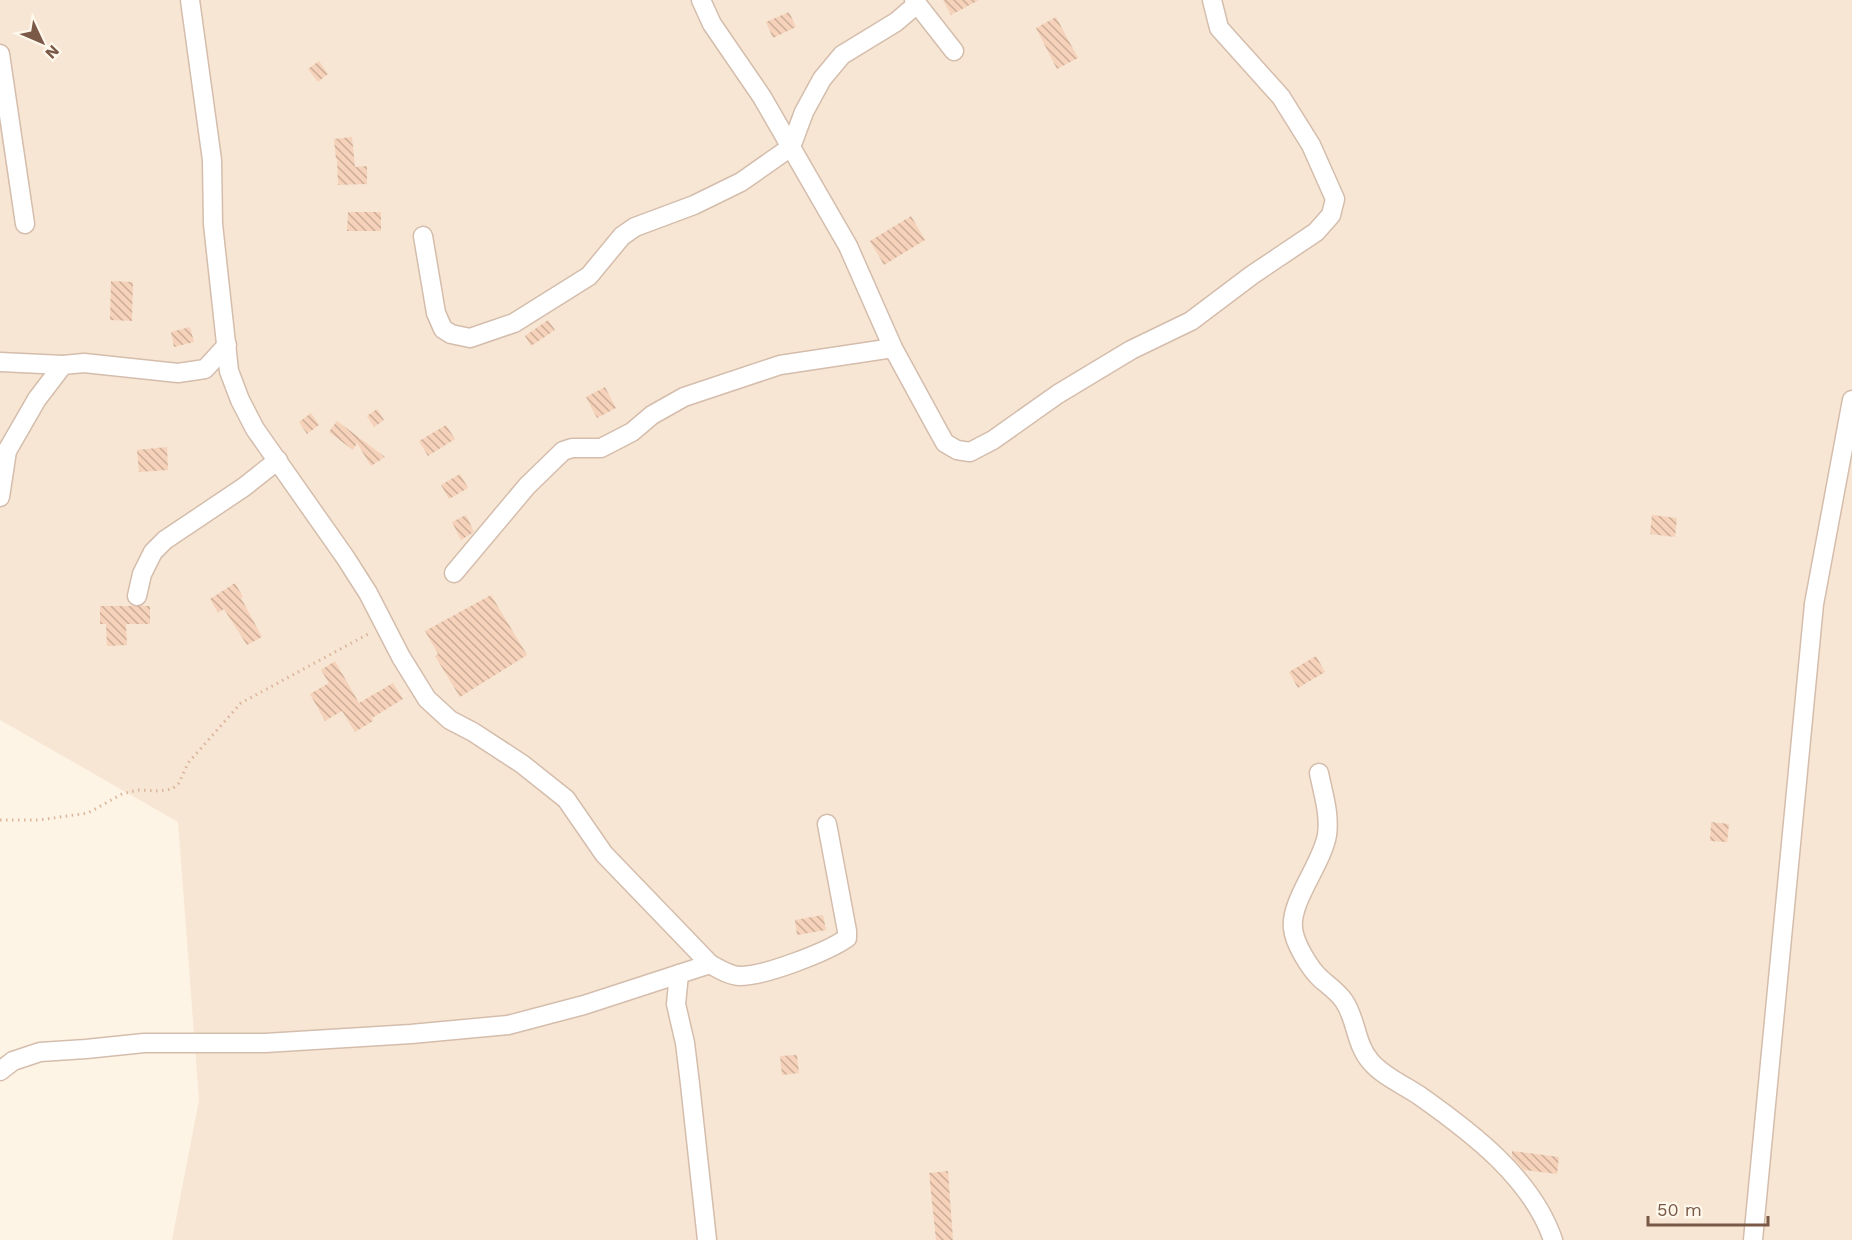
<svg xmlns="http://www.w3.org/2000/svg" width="1852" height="1240" font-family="'Work Sans',sans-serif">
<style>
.residential{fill:#f7e6d3}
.building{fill:url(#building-back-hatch)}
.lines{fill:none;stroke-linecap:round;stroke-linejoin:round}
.minor-casing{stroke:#d4bdac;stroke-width:21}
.path{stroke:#dcb59d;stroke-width:3;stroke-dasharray:1.5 4.5;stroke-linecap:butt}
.minor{stroke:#fff;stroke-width:18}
</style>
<defs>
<pattern id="building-back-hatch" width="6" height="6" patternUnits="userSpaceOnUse" patternTransform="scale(1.5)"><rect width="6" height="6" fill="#f6d2ba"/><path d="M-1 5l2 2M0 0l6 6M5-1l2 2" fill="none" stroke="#ccad99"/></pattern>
</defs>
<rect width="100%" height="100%" fill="#fef4e5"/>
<polygon class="residential" points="0,0 1852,0 1852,1240 172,1240 199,1100 178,822 0,720"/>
<g class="building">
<polygon points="943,0 979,0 951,15"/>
<polygon points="789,12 796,27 773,38 766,22"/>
<polygon points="1056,17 1078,58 1057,69 1036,28"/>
<polygon points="319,61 328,74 318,82 308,69"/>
<polygon points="352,137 355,167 367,166 367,184 338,185 337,158 336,159 334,139"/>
<polygon points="348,212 381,212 381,231 347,231"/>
<polygon points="911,216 925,240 884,265 870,241"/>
<polygon points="111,281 133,282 132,321 110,320"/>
<polygon points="548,320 555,330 531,346 525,336"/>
<polygon points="190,327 194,342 174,347 171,332"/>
<polygon points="605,387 616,408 597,418 586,397"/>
<polygon points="377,409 384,420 374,427 367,416"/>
<polygon points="311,413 319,425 307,434 299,422"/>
<polygon points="337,421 385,457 371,466 357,443 353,450 329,432"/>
<polygon points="446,425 455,439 428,456 419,441"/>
<polygon points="167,447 168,470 139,472 137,450"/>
<polygon points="460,474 468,488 449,499 441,485"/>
<polygon points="466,515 474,532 461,540 452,522"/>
<polygon points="1652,515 1677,518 1675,537 1650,534"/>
<polygon points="235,583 243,597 241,598 262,637 247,645 224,609 218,613 210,599"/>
<polygon points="491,595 527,655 460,697 435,656 438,654 425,631"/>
<polygon points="100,606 150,606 150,624 126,624 127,645 107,646 106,624 100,624"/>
<polygon points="1316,656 1325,672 1298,688 1289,672"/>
<polygon points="335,661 359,703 393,683 403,699 372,718 373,721 355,732 342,711 325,721 310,694 329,683 321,670"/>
<polygon points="1711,822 1729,824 1727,842 1710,841"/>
<polygon points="823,915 826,930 797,935 795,920"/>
<polygon points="797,1055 799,1073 782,1075 780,1056"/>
<polygon points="1512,1151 1559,1157 1557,1174 1524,1170 1512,1157"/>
<polygon points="948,1171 953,1240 936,1240 929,1173"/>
</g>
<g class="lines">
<g class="minor-casing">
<g id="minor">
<path d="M190 0 212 160 213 224 229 371 240 400 255 429 345 557 368 593 401 657 427 699 450 720 473 732 522 764 566 799 604 854 710 964C719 969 730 976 740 976 765 976 827 952 847 938V931L827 824"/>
<polyline points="701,0 712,24 762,97 848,246 893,348 935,425 945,443 957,450 970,452 993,440 1058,394 1131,350 1191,321 1252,275 1316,232 1331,215 1335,199 1311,145 1281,97 1219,28 1212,0"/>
<polyline points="914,0 954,51"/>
<polyline points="0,54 25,224"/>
<polyline points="423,236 436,313 443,329 451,334 470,338 514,323 589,276 622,236 635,227 694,205 741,182 791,147 804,112 822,79 842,55 896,22 916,5"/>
<polyline points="0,362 63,365"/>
<polyline points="0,497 7,451 37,399 63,365 84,363 178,373 205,369 227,345"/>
<polyline points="454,573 527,486 563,451 572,448 601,448 632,432 652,415 684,397 780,365 893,348"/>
<polyline points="137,596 142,574 153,552 165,540 244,487 278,460"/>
<path d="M1319 773C1323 793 1330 814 1327 835 1322 864 1290 901 1293 928 1294 943 1310 969 1321 979 1329 986 1338 992 1344 1001 1357 1020 1355 1044 1371 1062 1384 1077 1404 1085 1420 1096 1471 1132 1532 1178 1553 1240"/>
<polyline points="679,974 676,1004 685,1043 690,1084 707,1240"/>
<polyline points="0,1071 13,1061 40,1052 86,1049 144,1043 265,1043 411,1034 508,1025 584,1005 710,964"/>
<polyline points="1753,1240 1814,604 1852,400"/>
</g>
</g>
<polyline class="path" points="0,820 39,820 88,813 122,794 138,790 159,791 172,789 179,783 188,763 241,703 370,633"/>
<use href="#minor" class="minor"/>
</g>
<g transform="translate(42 42) rotate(134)" stroke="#fff8ed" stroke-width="4.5" paint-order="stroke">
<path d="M0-4.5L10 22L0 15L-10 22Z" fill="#7a5947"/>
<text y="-9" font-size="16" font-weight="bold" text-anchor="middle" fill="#7a5947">N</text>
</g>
<path d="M1648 1216v9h120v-9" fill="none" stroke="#7a5947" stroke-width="3"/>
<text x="1657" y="1216" font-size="18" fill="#7a5947" stroke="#fff8ed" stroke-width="4.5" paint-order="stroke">50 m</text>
</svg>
